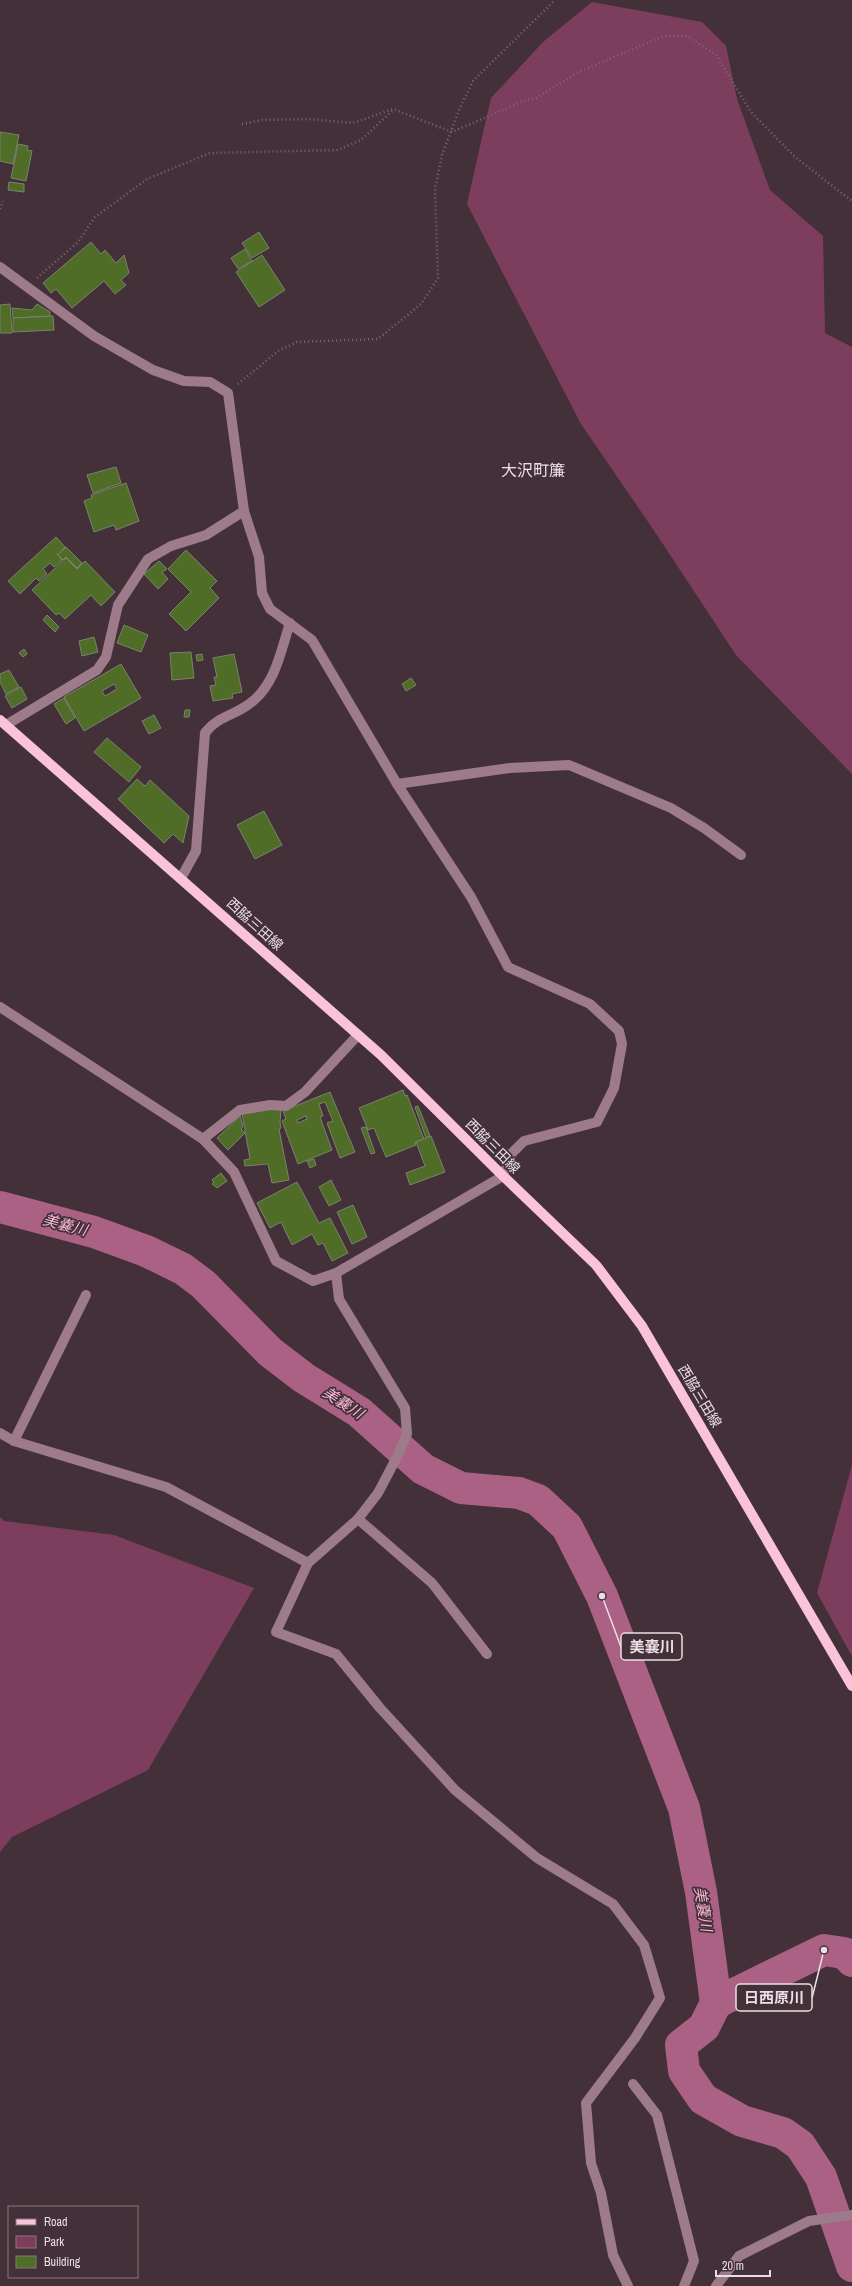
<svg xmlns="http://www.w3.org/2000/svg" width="852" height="2286" font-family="'Archivo Narrow','Noto Sans JP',sans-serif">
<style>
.green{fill:#7d3e5e}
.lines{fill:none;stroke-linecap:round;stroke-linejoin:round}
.river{stroke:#aa6184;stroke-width:32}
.building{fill:#4f6d27;stroke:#79836f;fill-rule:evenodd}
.path{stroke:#7b6a72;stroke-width:2.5;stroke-dasharray:1 3;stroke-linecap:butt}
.minor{stroke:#9d7b8a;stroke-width:10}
.major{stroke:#fac2db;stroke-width:10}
.labels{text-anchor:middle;stroke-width:3.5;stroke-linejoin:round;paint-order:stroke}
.street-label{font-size:14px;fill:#ebdee4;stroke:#443039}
.water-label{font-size:15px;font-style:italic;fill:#f6b7d3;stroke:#443039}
.quarter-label{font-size:16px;fill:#ebdee4;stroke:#443039}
.leader{fill:none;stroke:#ebdee4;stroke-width:1.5}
.callout-dot{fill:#ebdee4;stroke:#443039;stroke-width:1.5}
.callout{fill:#443039;stroke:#ebdee4;stroke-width:1.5}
.callout-label{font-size:15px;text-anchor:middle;font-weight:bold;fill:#ebdee4}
</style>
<rect width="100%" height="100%" fill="#443039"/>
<g class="green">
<polygon points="592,2 702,22 726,46 737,99 770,190 823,236 825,333 852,347 852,774 736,655 653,529 581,424 467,204 491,98 543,42"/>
<polygon points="852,1465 852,1656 817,1593"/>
<polygon points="0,1517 4,1521 114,1535 254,1588 148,1770 12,1837 0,1852"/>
</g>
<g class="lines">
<g class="river">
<polyline points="0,1207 94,1232 146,1251 183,1269 203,1284 270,1352 304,1378 359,1412 423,1469 461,1488 519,1493 538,1500 567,1527 602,1596 684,1808 701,1892 716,2003 704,2027 681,2045 684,2071 703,2099 742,2121 783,2133 800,2145 821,2177 852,2266"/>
<polyline points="716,2003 824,1950 844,1953 852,1961"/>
</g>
</g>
<g class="building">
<polygon points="0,132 19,135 13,164 0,161"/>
<polygon points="18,144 28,146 27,150 32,151 26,181 11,178"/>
<polygon points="9,182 24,184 24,192 8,190"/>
<polygon points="259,232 269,248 252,258 242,243"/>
<polygon points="91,242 101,254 105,250 116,263 124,255 129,273 121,280 126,285 115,294 104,281 72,308 56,289 51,293 43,283"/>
<polygon points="245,249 252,261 238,269 231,258"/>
<polygon points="262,255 285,290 259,307 236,272"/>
<polygon points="10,304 12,333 0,333 0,305"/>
<polygon points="37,304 50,312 50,316 13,318 12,308 32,310"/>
<polygon points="53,316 54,330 13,332 13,318"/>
<polygon points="116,467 121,483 93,493 87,475"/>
<polygon points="126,483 139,521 116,530 114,525 94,532 84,501 92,498 91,495"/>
<polygon points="56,537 65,547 57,554 62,560 54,567 50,563 43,569 47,574 39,581 36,578 20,594 8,581"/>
<polygon points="66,547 82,563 77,568 66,557 63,560 58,555"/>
<polygon points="186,550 217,581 210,588 219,598 186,631 169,614 191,592 168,569"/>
<polygon points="66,558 77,569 85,561 115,592 101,606 91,595 65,619 59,613 56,615 32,590"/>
<polygon points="159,561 167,569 162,572 168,579 158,589 144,574"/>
<polygon points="47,615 59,627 55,632 43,620"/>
<polygon points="124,625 148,635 141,652 117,643"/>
<polygon points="94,637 98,652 82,656 79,641"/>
<polygon points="24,649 27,654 23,657 19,653"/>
<polygon points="191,652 194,678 172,680 170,653"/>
<polygon points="202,654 203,660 197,661 196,655"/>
<polygon points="234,654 242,692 232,694 233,698 213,701 210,686 216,685 214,677 217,677 213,658"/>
<path d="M121 664 141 698 84 731 64 697ZM114 684 117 689 105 696 102 691Z"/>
<polygon points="9,670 19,687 6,694 0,682 0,674"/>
<polygon points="411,678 416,685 406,691 402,684"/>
<polygon points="21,687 27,699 12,708 5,696"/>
<polygon points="64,698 75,718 66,724 54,704"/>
<polygon points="185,710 190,710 189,717 184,717"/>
<polygon points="154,715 161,728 149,734 142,721"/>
<polygon points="107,738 141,767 129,782 94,752"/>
<polygon points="137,779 145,786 150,780 189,816 183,843 173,834 164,843 118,799"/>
<polygon points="264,811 282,845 255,859 237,825"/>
<polygon points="403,1090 405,1096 407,1095 424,1139 415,1142 416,1145 386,1157 374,1128 368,1130 359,1108"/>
<path d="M330 1092 355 1152 340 1158 327 1123 333 1121 325 1102 319 1104 323 1116 320 1117 332 1150 298 1164 282 1121 286 1119 283 1111ZM306 1116 307 1119 298 1123 297 1120Z"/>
<polygon points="418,1106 430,1136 426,1138 415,1107"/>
<polygon points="267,1108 281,1110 280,1122 281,1128 279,1129 289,1180 272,1183 268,1164 245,1166 244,1160 250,1159 242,1113"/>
<polygon points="240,1116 243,1126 241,1129 245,1133 228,1150 217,1138"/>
<polygon points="366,1127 375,1153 371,1154 361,1128"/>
<polygon points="431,1136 445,1172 410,1185 406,1173 425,1166 416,1142"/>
<polygon points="314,1159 316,1165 310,1168 307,1161"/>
<polygon points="221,1173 227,1181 217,1188 212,1184 214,1182 212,1180"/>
<polygon points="331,1180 341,1200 329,1206 319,1187"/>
<polygon points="297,1182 319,1223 330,1218 348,1253 332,1261 323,1243 318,1245 312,1234 292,1245 281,1222 270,1228 257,1203"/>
<polygon points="353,1205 367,1237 352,1244 337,1212"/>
</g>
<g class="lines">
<g class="path">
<polyline points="242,124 262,120 308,119 353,123 393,109 452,132 521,102 536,98 581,71 664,36 687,36 716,55 751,112 795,157 852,201"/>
<polyline points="0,209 3,201"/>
<polyline points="37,278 78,242 95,217 147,179 210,153 338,150 361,140 392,111"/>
<polyline points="238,384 278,351 297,342 378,339 421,304 438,278 435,189 442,155 459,110 473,81 555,0"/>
</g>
<g class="minor">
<polyline points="0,267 94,336 153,370 184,381 210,382 228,393 244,511 259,557 262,593 270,609 312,640 397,784 471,897 508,967 590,1004 619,1031 622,1044 614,1088 597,1122 524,1141 512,1153 503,1176 336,1273 339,1299 405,1408 407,1434 398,1455 378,1493 358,1519 308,1563 276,1632 336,1654 380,1708 455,1790 537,1858 613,1904 644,1945 660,1998 635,2038 586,2103 591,2163 601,2193 613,2255 628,2286"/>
<polyline points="6,725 97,670 106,657 118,605 148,559 171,546 206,535 244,511"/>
<polyline points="397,784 510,768 569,765 671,808 704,828 741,855"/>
<path d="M181 878 196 851 205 733C218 715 238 715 253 701 276 682 281 650 290 623"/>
<polyline points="0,1007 203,1139 234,1172 276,1261 313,1281 336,1273"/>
<polyline points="203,1139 240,1110 270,1105 286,1106 305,1092 358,1035"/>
<polyline points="0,1433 14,1441 166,1487 308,1563"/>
<polyline points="14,1441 86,1295"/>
<polyline points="358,1519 432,1583 487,1654"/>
<polyline points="633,2084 657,2115 694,2261 684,2286"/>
<polyline points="716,2286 739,2256 809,2221 852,2215"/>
</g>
<polyline class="major" points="0,720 381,1055 503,1176 596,1265 642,1326 852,1686"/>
</g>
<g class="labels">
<g class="street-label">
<text transform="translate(255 924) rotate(42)" y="5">西脇三田線</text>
<text transform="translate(493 1146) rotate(45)" y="5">西脇三田線</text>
<text transform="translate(700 1396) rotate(59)" y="5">西脇三田線</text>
</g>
<g class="water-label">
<text transform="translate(65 1225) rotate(15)" y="5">美嚢川</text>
<text transform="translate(343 1403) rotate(33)" y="5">美嚢川</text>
<text transform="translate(703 1909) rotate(81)" y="5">美嚢川</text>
</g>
<g class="quarter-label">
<text x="533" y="476">大沢町簾</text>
</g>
</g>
<path class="leader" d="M602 1596L621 1647M824 1950L812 1998"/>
<g class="callout-dot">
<circle cx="602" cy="1596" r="4"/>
<circle cx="824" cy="1950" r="4"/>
</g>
<g class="callout">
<rect x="621" y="1633" width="61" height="27" rx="4"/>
<rect x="736" y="1984" width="76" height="27" rx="4"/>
</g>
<g class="callout-label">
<text x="652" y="1652">美嚢川</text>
<text x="774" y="2003">日西原川</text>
</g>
<rect x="8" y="2206" width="130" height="72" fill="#443039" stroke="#87767d"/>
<rect x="16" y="2219" width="20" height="6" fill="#fac2db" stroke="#87767d"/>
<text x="44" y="2226" font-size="12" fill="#ebdee4">Road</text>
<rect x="16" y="2236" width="20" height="12" fill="#7d3e5e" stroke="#87767d"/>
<text x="44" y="2246" font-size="12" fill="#ebdee4">Park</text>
<rect x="16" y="2256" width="20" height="12" fill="#4f6d27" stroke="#87767d"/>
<text x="44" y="2266" font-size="12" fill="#ebdee4">Building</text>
<path d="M716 2270v6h54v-6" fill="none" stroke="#ebdee4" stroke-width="2"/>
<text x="722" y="2270" font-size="12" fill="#ebdee4" stroke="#443039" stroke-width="3" paint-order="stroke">20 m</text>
</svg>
